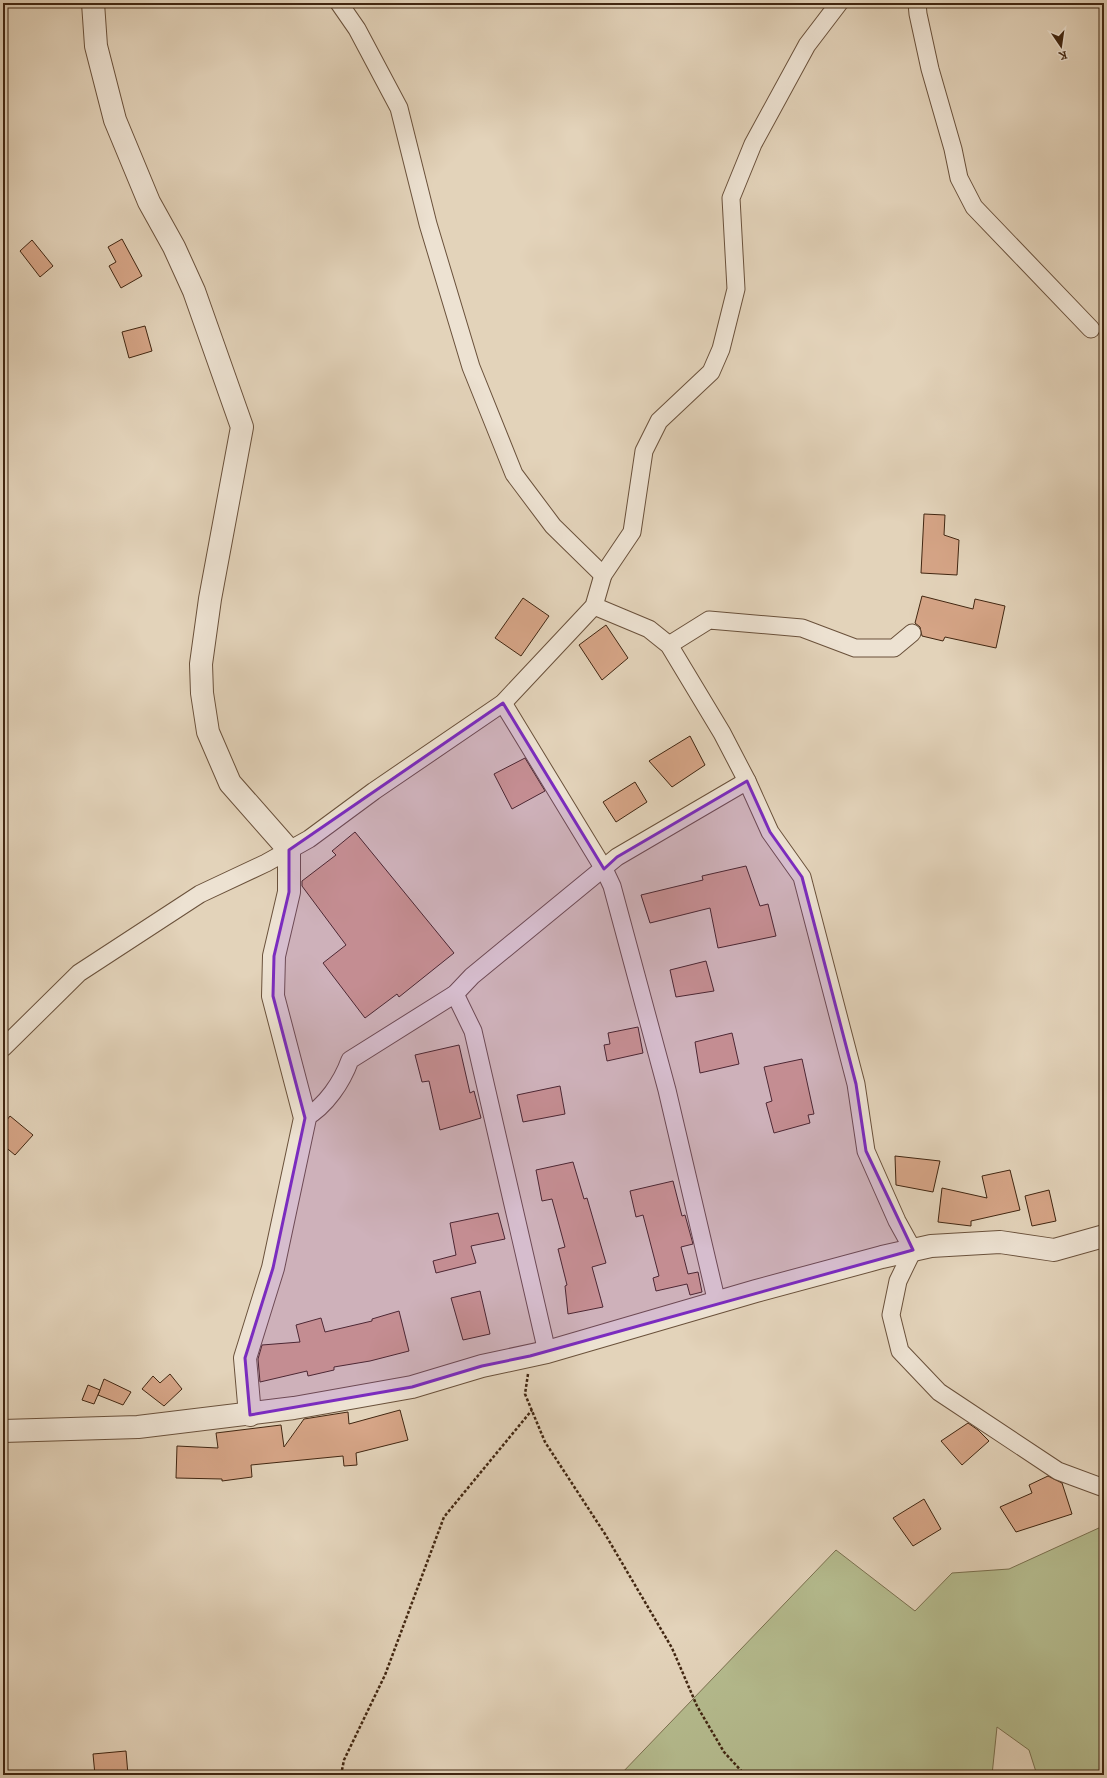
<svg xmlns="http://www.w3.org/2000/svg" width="1107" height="1778" font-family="'IM FELL English',serif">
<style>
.green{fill:#b5bc8f;stroke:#7b7150}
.building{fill:#d6a587;stroke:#412611}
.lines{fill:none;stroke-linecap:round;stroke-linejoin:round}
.minor-casing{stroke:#6a513b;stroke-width:19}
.tertiary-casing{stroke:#6a513b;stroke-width:24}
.path{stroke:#412611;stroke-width:2.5;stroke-dasharray:3 2;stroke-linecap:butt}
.minor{stroke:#ede2d2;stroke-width:17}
.tertiary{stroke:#ede2d2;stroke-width:22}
.marked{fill:#7b2cbf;fill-opacity:0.2;stroke:#7b2cbf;stroke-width:3;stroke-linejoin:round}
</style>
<rect width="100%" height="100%" fill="#e3d3ba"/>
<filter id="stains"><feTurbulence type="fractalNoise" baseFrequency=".005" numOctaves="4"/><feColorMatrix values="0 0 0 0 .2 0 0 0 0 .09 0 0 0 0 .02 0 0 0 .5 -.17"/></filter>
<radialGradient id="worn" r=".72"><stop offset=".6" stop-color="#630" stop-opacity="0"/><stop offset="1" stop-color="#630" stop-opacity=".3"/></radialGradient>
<polygon class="green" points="1101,1527 1104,1534 1104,1775 1037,1775 1029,1750 997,1727 992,1775 620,1775 836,1550 915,1611 952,1573 1009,1569"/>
<g class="building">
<polygon points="122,239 142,276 121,288 109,266 116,262 108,247"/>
<polygon points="32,240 53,266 40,277 20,251"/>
<polygon points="145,326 152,351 129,358 122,332"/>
<polygon points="924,514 945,515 944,535 959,540 957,575 921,573"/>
<polygon points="922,596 973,609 975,599 1005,606 996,648 945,637 943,641 922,636 920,627 915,623"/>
<polygon points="523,598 549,616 521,656 495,638"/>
<polygon points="606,625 628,658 602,680 579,645"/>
<polygon points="690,736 705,765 672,787 649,761"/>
<polygon points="525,758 545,791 512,809 494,774"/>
<polygon points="635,782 647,802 616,822 603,802"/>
<polygon points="355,832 454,953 399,997 397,994 365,1018 323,963 346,945 302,886 302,881 336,855 332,851"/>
<polygon points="746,866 760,906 768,904 776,936 718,948 710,908 650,923 641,895 703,880 702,876"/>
<polygon points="706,961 714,991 676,997 670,970"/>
<polygon points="638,1027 643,1053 607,1061 604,1045 610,1044 608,1033"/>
<polygon points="732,1033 739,1064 700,1073 695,1042"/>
<polygon points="459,1045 470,1093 474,1091 481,1118 440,1130 429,1081 422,1082 415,1055"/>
<polygon points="802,1059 814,1114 808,1115 810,1123 774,1133 766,1103 772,1101 764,1067"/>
<polygon points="560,1086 565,1114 523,1122 517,1095"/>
<polygon points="10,1116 33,1135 15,1155 3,1145 3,1125"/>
<polygon points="895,1156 940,1161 933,1192 896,1185"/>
<polygon points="573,1162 584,1199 587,1198 606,1263 592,1267 603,1307 568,1314 565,1286 567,1285 558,1249 565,1247 552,1199 542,1201 536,1170"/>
<polygon points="1010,1170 1020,1210 971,1221 971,1226 938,1222 942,1188 987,1198 982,1176"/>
<polygon points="673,1181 682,1216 685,1215 693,1244 681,1247 688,1274 698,1272 702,1292 690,1295 687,1284 656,1291 653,1278 659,1276 643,1215 636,1217 630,1191"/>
<polygon points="1049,1190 1056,1221 1032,1226 1025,1196"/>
<polygon points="498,1213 505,1239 471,1246 476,1263 436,1273 433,1261 456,1255 450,1223"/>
<polygon points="480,1291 490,1334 463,1340 451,1298"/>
<polygon points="399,1311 409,1351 370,1361 334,1367 334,1370 308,1376 307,1371 260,1382 258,1359 262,1345 300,1342 296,1325 321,1318 325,1332 372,1321 372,1319"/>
<polygon points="170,1374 182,1389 164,1406 142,1389 153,1376 160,1383"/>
<polygon points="104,1379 131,1392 123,1405 98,1395"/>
<polygon points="88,1385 100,1390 94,1404 82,1400"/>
<polygon points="400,1410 408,1440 356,1453 357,1465 344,1466 343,1456 251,1465 252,1477 222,1481 222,1479 176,1478 177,1446 218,1448 216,1433 281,1425 284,1447 304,1419 348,1412 349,1424"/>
<polygon points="968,1423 978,1430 989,1441 962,1465 941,1441"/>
<polygon points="1048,1476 1062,1483 1072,1514 1016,1532 1000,1507 1032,1493 1029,1485"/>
<polygon points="924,1499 941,1529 913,1546 893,1518"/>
<polygon points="126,1751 128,1775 95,1775 93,1754"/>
</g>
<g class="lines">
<g class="minor-casing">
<g id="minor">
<polyline points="339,3 357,29 399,108 428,224 471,367 514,474 553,526 603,575"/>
<polyline points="917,3 918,14 930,69 953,149 959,178 974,207 1091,329"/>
<polyline points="594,606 649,629 669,645 722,733 747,781 770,832 802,877 856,1084 866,1151 897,1221 913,1250 898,1281 891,1315 900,1351 939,1392 1058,1471 1104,1488"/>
<polyline points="669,645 709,620 802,628 855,648 894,648 912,633"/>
<polyline points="503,703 604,869 612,886 667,1090 717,1303"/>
<polyline points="455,994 473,1031 547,1352"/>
<polyline points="3,1048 79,973 200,894 266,863 309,839 374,791 503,703 594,606 603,575 632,532 644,451 659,421 711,372 721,349 736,289 731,198 753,144 807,45 839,3"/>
<path d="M305 1118C326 1106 342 1082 350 1060L455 994 472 976 617 857 747 781"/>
</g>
</g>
<g class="tertiary-casing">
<g id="tertiary">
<polyline points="93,3 96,46 115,120 149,202 174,247 194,291 242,427 210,599 201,664 202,693 208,732 230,783 289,850 289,892 274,956 273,996 305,1118 273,1268 245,1358 250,1415"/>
<polyline points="3,1431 138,1427 294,1408 412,1387 482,1366 547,1352 756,1291 882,1257 931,1246 1000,1242 1054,1250 1104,1236"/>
</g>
</g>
<g class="path">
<polyline points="528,1374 525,1394 545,1442 605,1534 672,1648 697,1706 724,1752 745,1775"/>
<polyline points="341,1775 344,1760 385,1675 444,1517 532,1410"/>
</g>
<use href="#minor" class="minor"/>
<use href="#tertiary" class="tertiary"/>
</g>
<path class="marked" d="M503 703 604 869 617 857 747 781 770 832 802 877 856 1084 866 1151 913 1250 530 1356 482 1366 412 1387 250 1415 245 1358 273 1268 305 1118 273 996 274 956 289 892V850Z"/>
<rect width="1107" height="1778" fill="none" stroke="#e3d3ba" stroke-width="16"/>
<rect x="4" y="4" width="1099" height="1770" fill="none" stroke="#412611" stroke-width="2"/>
<rect x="8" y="8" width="1091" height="1762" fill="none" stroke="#412611"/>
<g transform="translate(1061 46) rotate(167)" stroke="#ede2d2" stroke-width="3" paint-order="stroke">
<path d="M0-3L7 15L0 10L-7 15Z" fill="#412611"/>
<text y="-6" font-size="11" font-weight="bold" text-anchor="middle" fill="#412611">K</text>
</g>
<rect width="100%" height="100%" filter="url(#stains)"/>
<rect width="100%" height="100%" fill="url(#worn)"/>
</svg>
